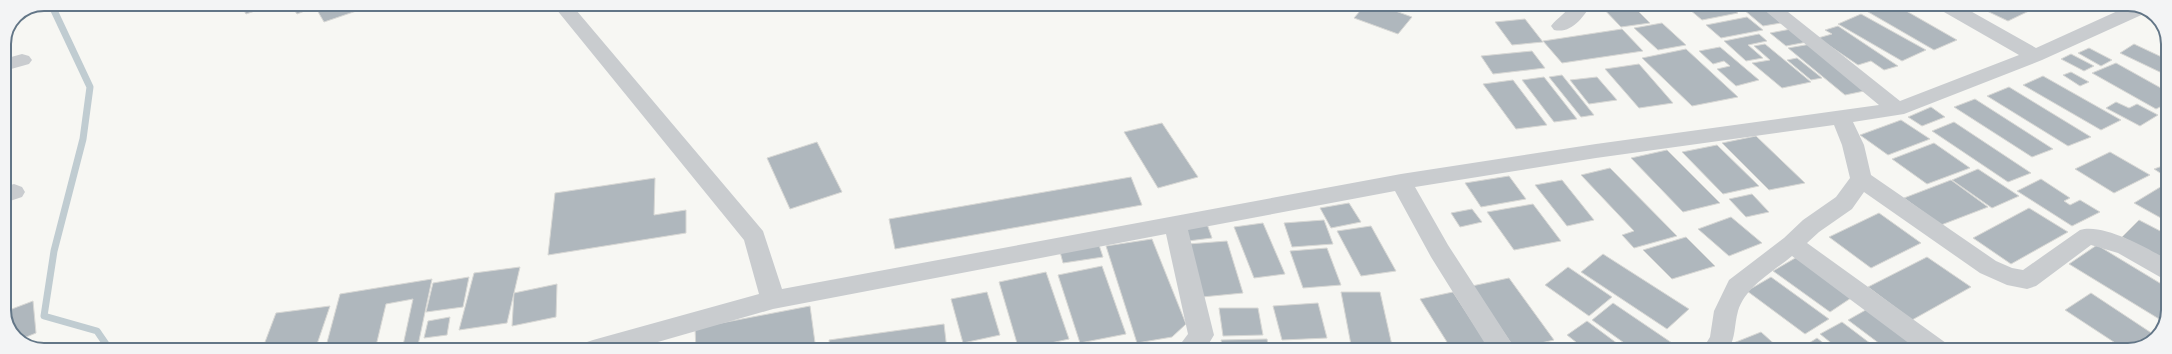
<svg xmlns="http://www.w3.org/2000/svg" width="2172" height="354" font-family="'PT Sans',sans-serif">
<style>
.lines{fill:none;stroke-linecap:round;stroke-linejoin:round}
.stream{stroke:#c0ccd1;stroke-width:7}
.building{fill:#afb7bd;stroke:#d8d8d5}
.street{fill:#c9cccf;fill-rule:evenodd}
.rim{fill:none;stroke:#637687;stroke-width:2}
</style>
<rect width="100%" height="100%" fill="#f7f7f3"/>
<g class="lines">
<polyline class="stream" points="51,4 90,87 83,139 54,251 44,316 97,331 110,350"/>
</g>
<g class="building">
<polygon points="240,4 273,4 273,5 246,14"/>
<polygon points="290,4 323,4 297,14"/>
<polygon points="333,4 373,4 374,5 324,22 317,10"/>
<polygon points="1366,4 1376,4 1412,17 1398,34 1354,18"/>
<polygon points="1599,4 1631,4 1650,23 1621,27"/>
<polygon points="1683,4 1727,4 1738,13 1702,20"/>
<polygon points="1737,4 1759,4 1781,23 1763,26"/>
<polygon points="1875,4 1894,4 1957,40 1934,50 1863,9"/>
<polygon points="1972,4 2020,4 2031,10 2008,21"/>
<polygon points="1861,14 1926,50 1902,61 1838,24"/>
<polygon points="1747,17 1763,30 1721,38 1706,25"/>
<polygon points="1525,19 1543,42 1512,45 1495,22"/>
<polygon points="1662,23 1686,45 1658,50 1634,28"/>
<polygon points="1838,26 1898,66 1884,70 1871,61 1858,65 1818,38 1832,34 1825,30"/>
<polygon points="1622,29 1643,51 1562,63 1543,41"/>
<polygon points="1791,29 1807,42 1786,46 1770,33"/>
<polygon points="1759,34 1767,41 1748,45 1763,58 1746,61 1724,41"/>
<polygon points="1765,44 1811,82 1782,88 1752,63 1770,60 1754,46"/>
<polygon points="1811,44 1869,90 1845,95 1788,48"/>
<polygon points="2134,44 2168,60 2168,71 2164,74 2120,53"/>
<polygon points="1720,47 1759,80 1736,86 1717,69 1730,66 1724,61 1713,64 1699,51"/>
<polygon points="2089,48 2112,60 2101,66 2078,53"/>
<polygon points="1686,49 1738,97 1692,106 1642,58"/>
<polygon points="1532,51 1545,68 1493,74 1481,56"/>
<polygon points="2071,54 2094,66 2084,71 2061,59"/>
<polygon points="1797,58 1822,78 1811,80 1787,60"/>
<polygon points="2116,63 2168,92 2168,103 2156,109 2092,73"/>
<polygon points="1639,64 1673,103 1639,108 1605,69"/>
<polygon points="2071,72 2089,82 2080,86 2063,75"/>
<polygon points="1562,75 1594,115 1581,117 1549,77"/>
<polygon points="2043,76 2121,120 2101,130 2023,85"/>
<polygon points="1544,77 1577,119 1554,122 1522,80"/>
<polygon points="1597,77 1617,100 1589,104 1570,80"/>
<polygon points="1513,80 1547,125 1516,129 1483,84"/>
<polygon points="2009,87 2091,137 2068,146 1987,96"/>
<polygon points="1975,99 2053,149 2032,157 1954,107"/>
<polygon points="2116,102 2129,108 2137,104 2158,115 2140,126 2106,108"/>
<polygon points="1931,107 1945,117 1922,126 1908,117"/>
<polygon points="1901,120 1930,139 1888,155 1860,135"/>
<polygon points="1954,122 2031,173 2008,182 1932,131"/>
<polygon points="1162,123 1198,177 1158,188 1124,132"/>
<polygon points="1756,136 1805,183 1769,190 1722,143"/>
<polygon points="817,142 842,192 790,209 767,158"/>
<polygon points="1934,143 1970,168 1927,184 1892,159"/>
<polygon points="1717,145 1759,186 1723,194 1682,152"/>
<polygon points="1667,150 1720,203 1683,212 1631,158"/>
<polygon points="2110,152 2150,175 2114,193 2075,169"/>
<polygon points="2168,164 2168,178 2154,169"/>
<polygon points="1610,168 1677,236 1634,248 1622,235 1634,231 1581,175"/>
<polygon points="1978,169 2019,196 1992,208 1952,180"/>
<polygon points="1509,176 1526,199 1481,207 1465,183"/>
<polygon points="1131,177 1142,205 895,249 889,219"/>
<polygon points="655,178 654,215 686,210 686,233 548,255 555,193"/>
<polygon points="2041,179 2070,198 2064,201 2070,205 2080,200 2100,212 2072,226 2017,191"/>
<polygon points="1562,180 1594,220 1567,226 1535,185"/>
<polygon points="1951,180 1988,207 1941,225 1904,198"/>
<polygon points="2162,186 2168,189 2168,222 2134,203"/>
<polygon points="1752,194 1769,212 1746,217 1729,199"/>
<polygon points="1349,203 1361,222 1331,228 1320,208"/>
<polygon points="1533,204 1561,241 1514,250 1487,212"/>
<polygon points="2029,208 2068,232 2011,264 1973,238"/>
<polygon points="1472,209 1482,222 1460,227 1451,213"/>
<polygon points="1879,213 1921,243 1871,268 1829,237"/>
<polygon points="1731,217 1762,243 1729,256 1698,229"/>
<polygon points="1324,220 1333,244 1292,247 1284,223"/>
<polygon points="2139,220 2168,235 2168,261 2122,237"/>
<polygon points="1263,223 1285,274 1254,278 1234,227"/>
<polygon points="1207,224 1212,238 1188,241 1183,226"/>
<polygon points="1371,226 1396,271 1361,276 1337,231"/>
<polygon points="1686,237 1715,266 1672,279 1643,250"/>
<polygon points="1152,239 1186,324 1172,337 1137,343 1106,246"/>
<polygon points="1227,241 1243,293 1202,297 1188,244"/>
<polygon points="1098,242 1103,257 1063,263 1059,248"/>
<polygon points="2097,245 2168,288 2168,315 2164,322 2069,264"/>
<polygon points="1327,248 1341,285 1303,288 1290,251"/>
<polygon points="1603,254 1689,309 1667,329 1581,272"/>
<polygon points="1797,257 1854,296 1830,312 1773,271"/>
<polygon points="1927,257 1971,287 1912,320 1868,287"/>
<polygon points="1102,266 1126,334 1080,343 1058,275"/>
<polygon points="520,267 507,323 459,330 474,273"/>
<polygon points="1568,267 1612,297 1589,316 1545,285"/>
<polygon points="1046,272 1069,339 1019,350 999,282"/>
<polygon points="469,277 463,307 426,312 433,283"/>
<polygon points="1771,277 1829,319 1805,334 1747,291"/>
<polygon points="1509,278 1554,340 1515,349 1472,286"/>
<polygon points="432,279 417,350 402,350 413,299 386,304 375,350 325,350 340,294"/>
<polygon points="557,284 556,317 512,326 514,293"/>
<polygon points="987,292 1000,335 963,343 951,299"/>
<polygon points="1341,292 1380,292 1393,350 1352,350"/>
<polygon points="1453,292 1490,349 1452,350 1420,299"/>
<polygon points="2091,293 2156,336 2154,340 2126,350 2065,310"/>
<polygon points="33,301 36,333 19,340 16,338 4,312"/>
<polygon points="1318,303 1327,338 1282,340 1273,306"/>
<polygon points="1613,303 1672,343 1665,350 1634,350 1592,320"/>
<polygon points="330,306 315,350 262,350 276,313"/>
<polygon points="810,306 816,350 696,350 695,328"/>
<polygon points="1871,307 1915,339 1897,350 1888,350 1848,320"/>
<polygon points="1219,308 1258,308 1263,335 1223,336"/>
<polygon points="450,317 447,335 424,338 428,321"/>
<polygon points="1587,321 1626,350 1586,350 1567,335"/>
<polygon points="1842,322 1879,350 1840,350 1820,334"/>
<polygon points="944,324 947,350 830,350 829,340"/>
<polygon points="1761,332 1781,350 1730,350 1726,346"/>
<polygon points="1817,338 1832,350 1798,350"/>
<polygon points="1267,339 1269,350 1223,350 1221,340"/>
<polygon points="656,343 656,350 626,350 626,348"/>
<polygon points="1112,344 1113,350 1074,349"/>
</g>
<g class="lines">
<g class="street">
<path d="M552 4H571L763 231 782 289 1401 174 1596 144 1879 105 1757 4H1778L1900 101 2019 55 1937 8 1935 4H1958L2036 48 2133 4 2148 12 2042 60 1904 114 1853 122 1864 145 1871 175 1996 261 2012 268 2023 270 2080 230C2103 223 2147 248 2168 260V280L2160 277 2118 253 2091 245 2036 286 2027 289 2007 285 1980 273 1864 192 1852 209 1819 232 1807 243 1946 343 1950 350H1918L1792 256C1773 272 1746 286 1738 311 1734 325 1736 337 1728 350H1702L1710 337 1714 311 1729 280 1784 238 1803 220 1836 197 1850 178 1842 145 1834 125 1596 158 1415 187 1448 245 1516 350H1489L1431 257 1395 191 1188 230 1214 335 1205 350H1176L1188 334 1166 234 773 309 630 350H580L584 343 593 340 759 294 744 240Z"/>
<path d="M1573 4H1592C1583 17 1572 34 1554 30L1551 26C1557 18 1567 12 1573 4Z"/>
<polygon points="22,54 29,56 32,60 29,64 4,71 4,59"/>
<polygon points="14,184 22,187 25,192 22,197 4,203 4,187"/>
</g>
</g>
<path d="M0 0H2172V354H0ZM44 11H2128A33 33 0 0 1 2161 44V310A33 33 0 0 1 2128 343H44A33 33 0 0 1 11 310V44A33 33 0 0 1 44 11Z" fill="#f3f4f5" fill-rule="evenodd"/>
<path class="rim" d="M44 11H2128A33 33 0 0 1 2161 44V310A33 33 0 0 1 2128 343H44A33 33 0 0 1 11 310V44A33 33 0 0 1 44 11Z"/>
</svg>
